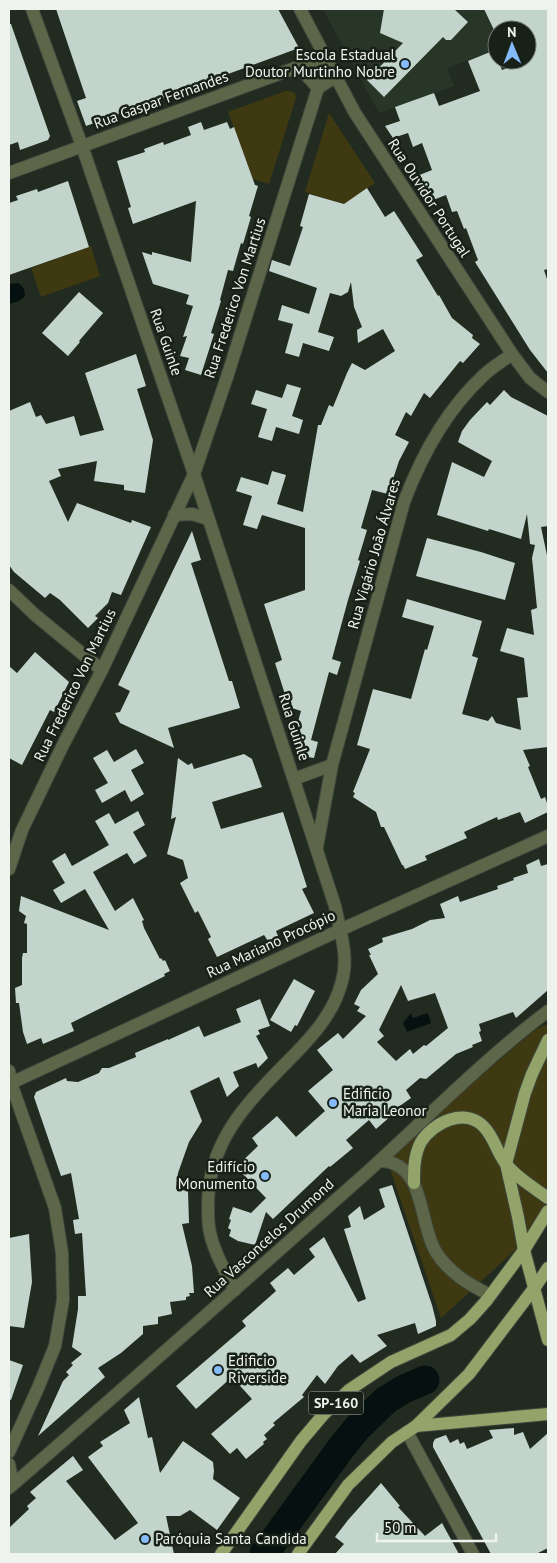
<svg xmlns="http://www.w3.org/2000/svg" width="557" height="1563" font-family="'PT Sans',sans-serif">
<style>
.built{fill:#283627}
.green{fill:#3f3911}
.water{fill:#051110}
.lines{fill:none;stroke-linecap:round;stroke-linejoin:round}
.river{stroke:#051110;stroke-width:29}
.building{fill:#c2d4cb;fill-rule:evenodd}
.minor-casing{stroke:#3e473d;stroke-width:14}
.major-casing{stroke:#3e473d;stroke-width:14}
.minor{stroke:#5e664a;stroke-width:12}
.major{stroke:#93a46a;stroke-width:12}
.poi-dot{fill:#86bbfb;stroke:#182117;stroke-width:2}
.labels{text-anchor:middle;stroke-width:5;stroke-linejoin:round;paint-order:stroke}
.shield{fill:#182117;stroke:#aeb5ad;stroke-width:1}
.shield-label{font-size:14px;font-weight:bold;fill:#eef4ed}
.poi-label{font-size:15px;fill:#eef4ed;stroke:#182117;text-anchor:start}
.street-label{font-size:15px;fill:#eef4ed;stroke:#182117}
</style>
<rect width="100%" height="100%" fill="#212b20"/>
<polygon class="built" points="323,9 484,9 497,36 497,50 447,68 454,86 379,113"/>
<g class="green">
<polygon points="285,91 290,91 295,93 296,98 269,184 253,179 228,112"/>
<polygon points="329,113 375,183 344,204 305,192"/>
<polygon points="91,246 100,276 41,297 31,268"/>
<polygon points="548,1024 548,1220 441,1318 390,1169 392,1159 431,1118 536,1029"/>
</g>
<g class="water">
<path d="M18 283C23 286 25 290 25 296L19 301 9 304V284Z"/>
<polygon points="411,1013 413,1018 428,1013 431,1023 407,1032 403,1023"/>
</g>
<g class="lines">
<polyline class="river" points="264,1554 341,1448 358,1427 386,1400 404,1389 425,1380"/>
</g>
<g class="building">
<polygon points="56,9 278,9 299,48 86,126 77,101 86,98"/>
<polygon points="384,9 454,9 468,22 451,40 446,40 443,37 384,97 367,80 403,43 380,33"/>
<polygon points="484,9 548,9 548,269 544,270 548,282 548,373 530,350 475,262 478,260 466,228 464,229 457,211 452,212 446,195 433,200 417,176 432,170 422,143 413,147 408,133 393,138 385,126 400,121 395,107 434,93 439,106 480,91 468,61 495,50 497,60 498,60 502,70 527,61 527,30 494,30"/>
<polygon points="9,24 11,24 50,136 48,140 20,150 18,142 9,145"/>
<polygon points="201,122 204,130 227,122 230,129 234,127 255,185 258,186 249,216 251,217 243,244 241,243 233,271 228,270 220,300 221,301 211,333 214,334 201,375 185,370 189,358 180,356 187,336 183,337 193,306 186,304 189,295 153,284 142,252 152,255 152,252 191,262 196,201 133,224 128,208 131,207 117,161 145,152 144,149 163,142 164,145 191,135 188,127"/>
<polygon points="68,181 89,247 9,275 9,203 18,200 16,196 37,189 38,192"/>
<polygon points="367,188 385,217 394,211 423,256 416,260 438,296 439,295 452,318 473,335 472,338 480,344 463,363 460,361 430,398 424,393 411,416 406,412 395,435 409,442 399,461 388,494 372,490 361,528 367,530 358,560 360,561 348,600 332,659 341,662 337,675 329,672 311,740 318,742 314,758 307,757 306,760 296,729 301,711 289,707 275,663 282,660 264,604 305,590 305,528 262,515 257,529 243,525 252,496 236,491 241,477 268,485 272,471 286,475 277,504 303,512 318,425 321,425 329,405 333,407 347,373 352,363 365,370 395,351 383,329 358,343 357,330 362,327 354,307 351,282 348,292 341,296 330,293 318,332 334,337 329,351 303,343 299,357 285,353 293,324 278,320 282,305 309,314 317,288 269,271 272,260 290,266 303,227 300,226 309,194 344,204"/>
<polygon points="79,292 103,313 79,341 80,342 68,356 42,333"/>
<polygon points="136,354 146,386 137,389 153,440 145,493 124,490 124,485 94,481 97,461 58,469 61,476 49,481 68,522 77,503 131,523 132,520 151,527 121,595 112,592 108,603 95,616 98,618 88,628 60,600 50,593 45,598 14,572 9,565 9,411 30,402 36,417 41,415 46,424 74,416 80,436 104,430 85,373"/>
<polygon points="287,384 301,388 292,416 303,420 299,434 276,427 272,441 258,437 267,409 251,404 256,390 282,398"/>
<polygon points="504,390 511,397 548,416 548,526 541,527 548,560 548,747 523,750 530,766 528,767 541,799 545,797 548,806 548,812 525,823 520,812 498,820 497,817 464,832 467,838 425,856 427,860 405,869 403,865 402,865 384,827 381,827 376,812 353,797 355,793 353,792 370,749 357,745 373,689 411,699 425,649 427,650 434,626 402,617 407,599 482,621 472,656 478,658 462,714 488,721 492,716 496,723 521,730 517,698 528,697 524,658 500,651 507,628 534,635 531,610 537,608 532,558 535,545 530,544 527,514 521,539 489,529 488,531 437,515 452,462 484,477 492,461 458,442 462,431 470,420 487,402 490,405"/>
<polygon points="192,531 201,560 191,563 229,681 232,681 240,708 168,728 174,748 120,723 115,713 120,712 130,691 118,685"/>
<polygon points="427,538 481,552 515,563 505,600 416,576"/>
<polygon points="35,652 69,682 54,712 50,710 22,765 9,758 9,666 17,673"/>
<polygon points="136,749 144,763 131,770 144,794 131,802 125,790 102,803 95,790 108,783 93,758 107,750 114,762"/>
<polygon points="244,754 252,759 262,787 212,802 221,829 283,812 307,887 302,889 314,913 276,931 278,936 268,941 264,935 217,957 208,939 211,937 198,911 195,913 180,883 188,878 183,860 167,854 176,817 171,819 178,758 188,765 192,763 194,769"/>
<polygon points="138,811 145,825 133,832 147,856 134,864 127,853 93,872 115,911 133,898 144,920 142,921 144,928 160,959 161,958 163,961 165,960 170,971 164,974 165,976 71,1023 74,1031 43,1044 41,1038 27,1044 23,1032 19,1003 16,1003 15,988 22,985 22,958 23,953 27,953 27,924 24,923 26,916 19,911 21,896 109,930 85,889 61,903 53,890 65,883 52,861 65,853 72,866 109,845 95,821 109,813 115,824"/>
<path d="M539 859 541 866 548 864V990L516 1018 513 1012 479 1024 481 1031 479 1032 482 1041 472 1045 473 1047 456 1054 426 1079 420 1078 406 1090 411 1098 394 1110 391 1116 376 1129 369 1120 346 1140 353 1148 330 1167 329 1166 273 1219 266 1212 255 1245 238 1241 229 1236 231 1230 228 1228 231 1220 229 1219 233 1207 251 1213 266 1198 236 1167 258 1146 252 1138 277 1116 296 1137 325 1111 308 1091 333 1070 317 1050 338 1033 343 1039 366 1016 357 1011 360 1007 354 1004 361 990 378 974 369 955H371L368 949 383 942 382 938 412 929 430 920 445 918 440 904 458 896 460 902 498 889 497 886 514 880 513 878 528 873 526 865ZM401 985 408 1001 435 993 448 1028 426 1046 424 1045 413 1054 410 1049 396 1061 377 1042 384 1036 379 1030Z"/>
<polygon points="294,979 315,991 297,1026 295,1025 291,1032 270,1020"/>
<polygon points="260,999 270,1026 258,1030 260,1034 256,1036 268,1058 258,1068 256,1063 233,1072 239,1086 227,1097 219,1077 190,1091 202,1121 189,1142 178,1173 176,1189 188,1191 189,1223 182,1224 192,1266 194,1293 189,1293 190,1296 186,1297 186,1300 170,1302 172,1314 158,1317 158,1324 143,1326 143,1334 121,1353 98,1368 105,1377 38,1436 63,1381 69,1375 66,1372 73,1365 71,1363 82,1354 72,1347 78,1309 78,1296 86,1296 82,1233 75,1234 73,1220 79,1219 71,1173 61,1176 34,1097 36,1092 66,1078 67,1081 78,1082 99,1073 102,1068 109,1068 136,1057 135,1053 168,1039 168,1040 199,1026 204,1037 241,1022 236,1009"/>
<polygon points="392,1185 432,1305 436,1321 436,1326 418,1334 415,1323 377,1335 387,1346 360,1363 352,1354 338,1366 325,1384 317,1375 302,1395 304,1397 273,1423 275,1425 264,1435 267,1439 263,1442 264,1444 246,1459 237,1448 230,1454 211,1434 252,1399 232,1377 196,1409 176,1386 246,1326 242,1321 276,1291 270,1283 288,1268 294,1275 315,1257 309,1249 324,1237 358,1302 366,1299 344,1229 351,1227 348,1216 360,1206 364,1220 385,1207 379,1189"/>
<polygon points="29,1234 32,1282 24,1328 9,1326 9,1238"/>
<polygon points="9,1360 23,1365 11,1400 9,1399"/>
<polygon points="139,1397 148,1438 152,1437 160,1473 183,1441 213,1462 214,1471 213,1479 240,1498 217,1530 190,1510 180,1516 166,1516 174,1554 9,1554 9,1528 29,1509 27,1506 36,1498 30,1492 73,1456 83,1470 66,1481 115,1540 138,1523 88,1457 103,1446 100,1442 130,1423 124,1410"/>
<polygon points="514,1428 514,1435 523,1432 530,1449 548,1433 548,1548 536,1554 491,1554 433,1447 433,1443 435,1439 446,1435 450,1443 458,1439 460,1444 464,1442 467,1449 493,1438 489,1430"/>
<polygon points="381,1483 400,1506 398,1507 425,1536 442,1523 459,1554 335,1554 344,1544 335,1537 348,1520"/>
</g>
<g class="lines">
<g class="minor-casing">
<g id="minor">
<path d="M32 9 82 146 194 474 335 906C340 930 349 957 342 981 334 1014 310 1039 287 1062 245 1105 207 1143 208 1208 208 1214 208 1221 209 1227 212 1249 225 1271 235 1290"/>
<polyline points="300,9 355,113 512,354 530,378 548,392"/>
<polyline points="299,67 318,88"/>
<polyline points="9,173 325,57"/>
<polyline points="174,515 192,514 208,519"/>
<polyline points="9,590 34,614 102,670"/>
<polyline points="294,779 332,765"/>
<path d="M317 847 332 765 404 502C422 454 446 410 484 375 492 367 503 361 512 354"/>
<polyline points="9,869 22,830 63,745 102,670 194,474 228,374 318,88 335,77"/>
<polyline points="9,1071 11,1083 55,1208 62,1253 63,1300 55,1346 38,1388 9,1452"/>
<polyline points="9,1084 340,930 548,836"/>
<path d="M380 1161C426 1162 418 1223 436 1252 449 1273 470 1285 490 1295"/>
<polyline points="407,1432 473,1554"/>
<polyline points="9,1464 13,1484"/>
<path d="M9 1488C129 1384 247 1279 365 1174 426 1119 483 1060 548 1011"/>
</g>
</g>
<g class="major-casing">
<g id="major">
<polyline points="548,1040 532,1074 525,1093 506,1164 518,1217 524,1250 548,1340"/>
<path d="M414 1183C414 1169 414 1155 421 1142 433 1122 466 1107 484 1127 494 1137 497 1153 506 1164 516 1177 534 1188 548 1198"/>
<polyline points="416,1426 548,1414"/>
<polyline points="221,1554 301,1441 323,1415 349,1390 391,1362 451,1335 470,1319 487,1300 524,1250 548,1211"/>
<polyline points="298,1554 348,1485 392,1442 416,1426 469,1374 535,1287 548,1268"/>
</g>
</g>
<use href="#minor" class="minor"/>
<use href="#major" class="major"/>
</g>
<g class="poi-dot">
<circle cx="405" cy="64" r="5"/>
<circle cx="333" cy="1103" r="5"/>
<circle cx="265" cy="1176" r="5"/>
<circle cx="218" cy="1370" r="5"/>
<circle cx="145" cy="1539" r="5"/>
</g>
<g class="labels">
<rect class="shield" x="308.5" y="1391.5" width="55" height="23" rx="4"/>
<g class="shield-label">
<text x="336" y="1408">SP-160</text>
</g>
<g class="poi-label">
<text x="395" y="60" text-anchor="end">Escola Estadual<tspan x="395" dy="17">Doutor Murtinho Nobre</tspan></text>
<text x="343" y="1099">Edificio<tspan x="343" dy="17">Maria Leonor</tspan></text>
<text x="255" y="1172" text-anchor="end">Edifício<tspan x="255" dy="17">Monumento</tspan></text>
<text x="228" y="1366">Edificio<tspan x="228" dy="17">Riverside</tspan></text>
<text x="155" y="1544">Paróquia Santa Candida</text>
</g>
<g class="street-label">
<text transform="translate(161 100) rotate(-20)" y="5">Rua Gaspar Fernandes</text>
<text transform="translate(429 198) rotate(57)" y="5">Rua Ouvidor Portugal</text>
<text transform="translate(235 298) rotate(-72)" y="5">Rua Frederico Von Martius</text>
<text transform="translate(166 342) rotate(71)" y="5">Rua Guinle</text>
<text transform="translate(374 554) rotate(-74)" y="5">Rua Vigário João Álvares</text>
<text transform="translate(75 685) rotate(-64)" y="5">Rua Frederico Von Martius</text>
<text transform="translate(294 727) rotate(72)" y="5">Rua Guinle</text>
<text transform="translate(271 944) rotate(-25)" y="5">Rua Mariano Procópio</text>
<text transform="translate(269 1238) rotate(-42)" y="5">Rua Vasconcelos Drumond</text>
</g>
</g>
<rect width="557" height="1563" fill="none" stroke="#eef4ed" stroke-width="20"/>
<g transform="translate(512 45) rotate(359)"><circle r="24" fill="#182117" stroke="#6e756d"/>
<path d="M0-4L9 19L0 12L-9 19Z" fill="#86bbfb"/>
<text y="-8" font-size="14" font-weight="bold" text-anchor="middle" fill="#eef4ed">N</text>
</g>
<path d="M377 1533v8h119v-8" fill="none" stroke="#eef4ed" stroke-width="2.5"/>
<text x="384" y="1533" font-size="15" fill="#eef4ed" stroke="#182117" stroke-width="4" paint-order="stroke">50 m</text>
</svg>
